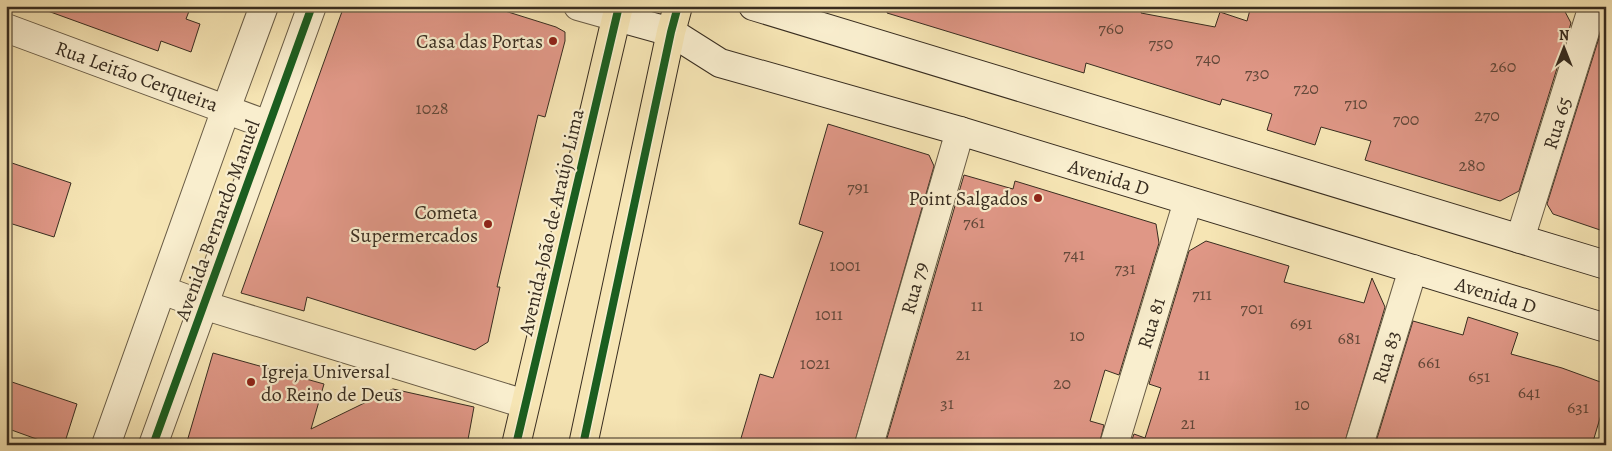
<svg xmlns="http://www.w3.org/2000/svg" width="1612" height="451" font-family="Alegreya,serif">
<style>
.building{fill:#df9786;stroke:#382d20}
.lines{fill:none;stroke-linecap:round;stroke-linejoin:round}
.minor-casing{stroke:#685b45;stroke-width:30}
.tertiary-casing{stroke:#685b45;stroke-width:30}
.secondary-casing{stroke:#382d20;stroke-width:30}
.primary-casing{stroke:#382d20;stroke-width:30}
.minor{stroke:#f9eece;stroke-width:28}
.tertiary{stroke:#f9eece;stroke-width:28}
.secondary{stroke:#f9eece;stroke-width:28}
.primary{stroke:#f6e5b4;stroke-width:28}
.cycleway-casing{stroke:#f9eece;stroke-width:11}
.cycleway{stroke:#1b5e20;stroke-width:8}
.poi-dot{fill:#8f2418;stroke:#f9eece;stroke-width:2}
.labels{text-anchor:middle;stroke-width:4.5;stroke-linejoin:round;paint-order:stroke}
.number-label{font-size:18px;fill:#62483a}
.poi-label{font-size:20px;fill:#382d20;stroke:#f9eece;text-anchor:end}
.street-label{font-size:20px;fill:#382d20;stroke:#f9eece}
</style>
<rect width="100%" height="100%" fill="#f6e5b4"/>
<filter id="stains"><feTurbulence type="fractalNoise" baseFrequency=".004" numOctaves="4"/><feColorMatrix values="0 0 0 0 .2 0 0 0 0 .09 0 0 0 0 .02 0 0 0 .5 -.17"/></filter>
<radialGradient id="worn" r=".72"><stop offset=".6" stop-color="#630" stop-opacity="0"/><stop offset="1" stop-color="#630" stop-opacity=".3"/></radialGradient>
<g class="building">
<polygon points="46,6 191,6 186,19 200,24 191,52 161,41 158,51 45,10"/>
<polygon points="344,6 489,6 556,27 565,32 565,41 545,117 538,115 497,287 500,287 488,342 475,350 307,297 304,311 241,293"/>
<polygon points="888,6 1143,6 1141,13 1215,27 1220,12 1247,21 1251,6 1562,6 1571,23 1519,191 1500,201 1365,160 1371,141 1321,127 1315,145 1267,130 1272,114 1222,99 1220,105 1086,63 1084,73 887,13"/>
<polygon points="1603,25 1606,25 1606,232 1553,214 1547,204"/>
<polygon points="828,124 929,155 934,166 854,445 739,445 760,374 773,378 823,232 799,224"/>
<polygon points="6,161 71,183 54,237 6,222"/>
<polygon points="964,175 1013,189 1015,181 1156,224 1159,243 1119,375 1105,370 1090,421 1104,425 1099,445 885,445"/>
<polygon points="1206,241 1289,266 1284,282 1364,303 1372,278 1385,307 1344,445 1130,445 1134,434 1145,438 1161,388 1149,384 1189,251"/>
<polygon points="1468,317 1518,333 1511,354 1562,368 1606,384 1606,398 1592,445 1375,445 1413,321 1463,335"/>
<polygon points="213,353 324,384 311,429 393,389 474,407 467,445 186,445"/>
<polygon points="6,380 77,404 64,445 53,445 6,428"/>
</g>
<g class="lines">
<g class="minor-casing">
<g id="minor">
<polyline points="1520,239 1593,6"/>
<polyline points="162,290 203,305 525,404"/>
<polyline points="869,445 960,131"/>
<polyline points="1114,445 1188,201"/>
<polyline points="1359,445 1413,269"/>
</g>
</g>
<g class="tertiary-casing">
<g id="tertiary">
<polyline points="578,6 617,17"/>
<polyline points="6,28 268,125"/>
<polyline points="106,445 226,109 264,6"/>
<polyline points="153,445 312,6"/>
</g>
</g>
<g class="secondary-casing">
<g id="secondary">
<polyline points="753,6 1606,265"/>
<polyline points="617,17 671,32 720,63 960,131 1606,328"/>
</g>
</g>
<g class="primary-casing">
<g id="primary">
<polyline points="516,445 619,6"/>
<polyline points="583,445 671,32 678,6"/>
</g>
</g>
<use href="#minor" class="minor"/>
<use href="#tertiary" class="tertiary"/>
<use href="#secondary" class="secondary"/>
<use href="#primary" class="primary"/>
<g class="cycleway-casing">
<g id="cycleway">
<polyline points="153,445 312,6"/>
<polyline points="516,445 619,6"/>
<polyline points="583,445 671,32 678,6"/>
</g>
</g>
<use href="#cycleway" class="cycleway"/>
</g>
<g class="poi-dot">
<circle cx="553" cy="41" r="5"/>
<circle cx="1038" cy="198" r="5"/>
<circle cx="488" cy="224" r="5"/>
<circle cx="251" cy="382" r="5"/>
</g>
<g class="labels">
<g class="number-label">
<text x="1111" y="34">760</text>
<text x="1161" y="49">750</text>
<text x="1208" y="64">740</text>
<text x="1503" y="72">260</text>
<text x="1257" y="79">730</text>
<text x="1306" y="94">720</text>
<text x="1356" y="109">710</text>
<text x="432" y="114">1028</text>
<text x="1487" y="121">270</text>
<text x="1406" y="125">700</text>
<text x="1472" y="171">280</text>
<text x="858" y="193">791</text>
<text x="974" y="228">761</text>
<text x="1074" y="260">741</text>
<text x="845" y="271">1001</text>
<text x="1125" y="274">731</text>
<text x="1202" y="300">711</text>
<text x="977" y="311">11</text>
<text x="1252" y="314">701</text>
<text x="829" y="320">1011</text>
<text x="1301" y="329">691</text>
<text x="1077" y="341">10</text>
<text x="1349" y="344">681</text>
<text x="963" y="360">21</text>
<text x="1429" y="368">661</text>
<text x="815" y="369">1021</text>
<text x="1204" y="380">11</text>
<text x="1479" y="382">651</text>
<text x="1062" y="389">20</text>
<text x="1529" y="398">641</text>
<text x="947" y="409">31</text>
<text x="1302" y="410">10</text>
<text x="1578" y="413">631</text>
<text x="1188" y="429">21</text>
</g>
<g class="poi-label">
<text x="543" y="48">Casa das Portas</text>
<text x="1028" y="205">Point Salgados</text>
<text x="478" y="219">Cometa<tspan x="478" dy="23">Supermercados</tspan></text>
<text x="261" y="378" text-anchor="start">Igreja Universal<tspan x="261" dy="23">do Reino de Deus</tspan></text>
</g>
<g class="street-label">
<text transform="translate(137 76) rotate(20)" y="7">Rua Leitão Cerqueira</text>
<text transform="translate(1557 123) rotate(-73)" y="7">Rua 65</text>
<text transform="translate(1109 177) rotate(17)" y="7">Avenida D</text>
<text transform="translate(217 220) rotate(-70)" y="7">Avenida Bernardo Manuel</text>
<text transform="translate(551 222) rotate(-77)" y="7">Avenida João de Araújo Lima</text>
<text transform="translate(914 288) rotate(-74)" y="7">Rua 79</text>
<text transform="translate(1496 295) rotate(17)" y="7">Avenida D</text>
<text transform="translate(1151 323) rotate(-73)" y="7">Rua 81</text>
<text transform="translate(1386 357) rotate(-73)" y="7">Rua 83</text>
</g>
</g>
<rect width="1612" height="451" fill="none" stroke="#f6e5b4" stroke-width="25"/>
<rect x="8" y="8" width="1597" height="436" fill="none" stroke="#382d20" stroke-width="2.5"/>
<rect x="12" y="12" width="1587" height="426" fill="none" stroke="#382d20"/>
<g transform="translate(1564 48)" stroke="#f9eece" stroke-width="4" paint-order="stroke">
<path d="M0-4L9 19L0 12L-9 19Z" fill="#382d20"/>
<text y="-8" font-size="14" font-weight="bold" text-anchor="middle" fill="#382d20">N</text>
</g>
<rect width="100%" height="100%" filter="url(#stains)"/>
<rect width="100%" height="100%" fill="url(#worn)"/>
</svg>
